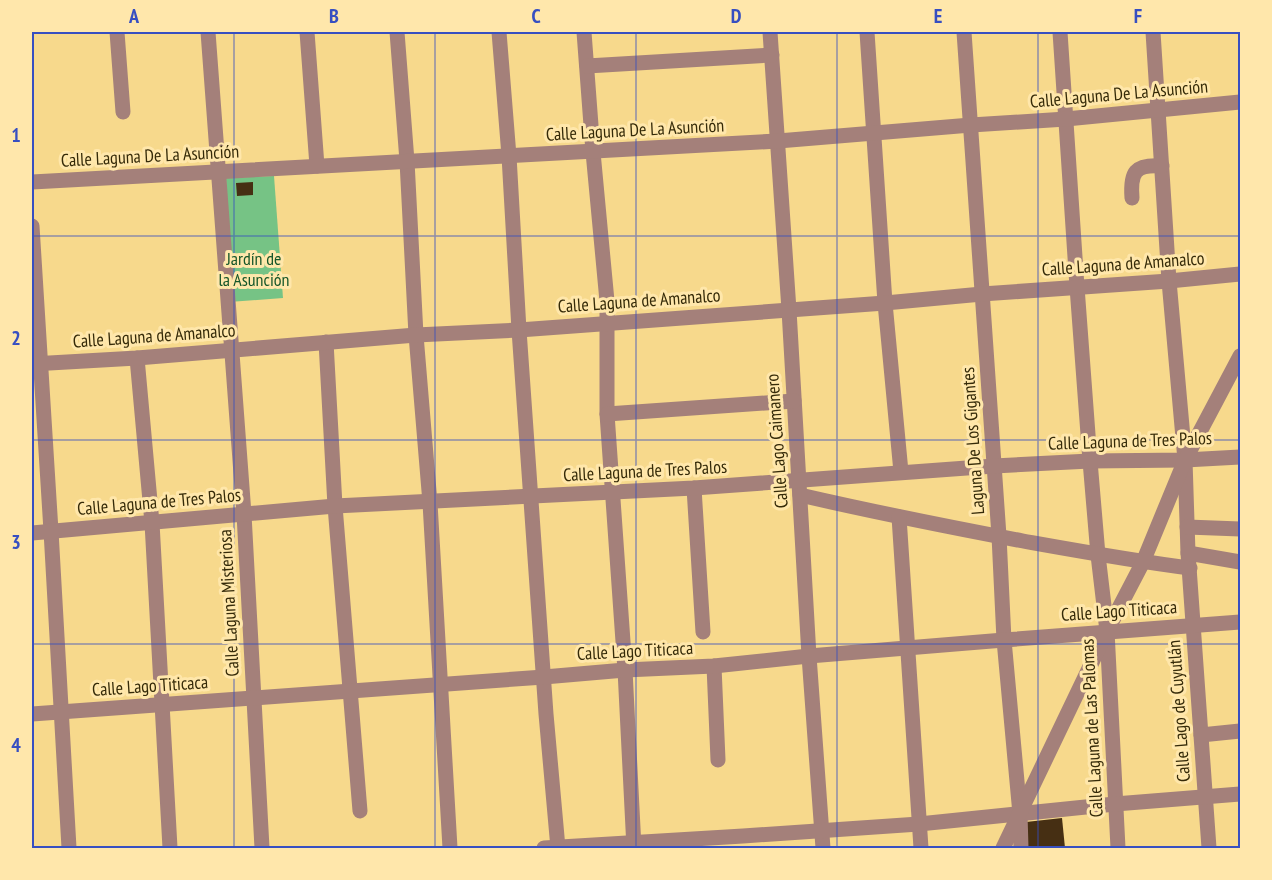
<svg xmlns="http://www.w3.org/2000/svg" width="1272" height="880" font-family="'PT Sans Narrow',sans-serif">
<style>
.green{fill:#76c385}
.building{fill:#462f13}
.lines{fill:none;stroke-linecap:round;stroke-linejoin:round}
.minor{stroke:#a4807a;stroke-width:15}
.grid{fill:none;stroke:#374fc1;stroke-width:1.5;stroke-opacity:0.55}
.labels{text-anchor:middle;stroke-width:6;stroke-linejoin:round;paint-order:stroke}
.street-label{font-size:18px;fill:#352a08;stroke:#ffe7ab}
.park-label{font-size:18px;fill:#165629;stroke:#ffe7ab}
.neatline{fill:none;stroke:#374fc1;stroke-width:2}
.grid-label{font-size:20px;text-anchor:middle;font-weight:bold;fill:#374fc1}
</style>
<rect width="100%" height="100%" fill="#f7d98c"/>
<polygon class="green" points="274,176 283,298 229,302 226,178"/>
<g class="building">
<polygon points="253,182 253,195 237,196 236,183"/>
<polygon points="1062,818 1065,848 1028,848 1026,822"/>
</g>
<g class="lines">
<g class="minor">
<polyline points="117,32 123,112"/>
<polyline points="208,32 244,514 262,848"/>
<polyline points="307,32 317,166"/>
<polyline points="397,32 407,161 416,335 430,503 450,848"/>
<polyline points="499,32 509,156 519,330 546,714 558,848"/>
<polyline points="584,32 593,152 607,301 607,414 625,670 634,848"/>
<polyline points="770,32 789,310 809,656 823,848"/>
<polyline points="867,32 885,303 901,472"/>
<polyline points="964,32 999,536 1004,640 1020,814 1021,848"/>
<polyline points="1060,32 1077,287 1090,461 1098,555 1107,631 1118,848"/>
<polyline points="1153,32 1169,281 1185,460 1188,553 1209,848"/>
<polyline points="587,66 772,55"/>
<polyline points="32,182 778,141 971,125 1066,119 1240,102"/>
<path d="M1132 198C1130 172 1135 164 1162 166"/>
<polyline points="32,226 51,531 69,848"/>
<polyline points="326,342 335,506 360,811"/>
<polyline points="137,358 152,523 170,848"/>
<polyline points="32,364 137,358 416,335 519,330 885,303 982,294 1169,281 1240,274"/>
<polyline points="607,414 794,401"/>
<polyline points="694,488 703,632"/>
<path d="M800 495C874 512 949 527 1023 541 1079 551 1134 561 1190 568"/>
<polyline points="899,517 921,848"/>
<polyline points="1187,527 1240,529"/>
<polyline points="32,533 335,506 694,488 994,466 1090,461 1185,460 1240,457"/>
<polyline points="1188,553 1240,562"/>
<polyline points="714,666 718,760"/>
<polyline points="32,714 544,677 625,670 714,666 809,656 1004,640 1240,622"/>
<polyline points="1201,735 1240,731"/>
<polyline points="544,848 743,836 919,824 1115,804 1240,794"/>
<polyline points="1003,848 1107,631 1143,562 1185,460 1240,356"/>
</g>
</g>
<path class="grid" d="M234 32V848M435 32V848M636 32V848M837 32V848M1038 32V848M32 236H1240M32 440H1240M32 644H1240"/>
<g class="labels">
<g class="street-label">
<text transform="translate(1119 94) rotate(-5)" y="6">Calle Laguna De La Asunción</text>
<text transform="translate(635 130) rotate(-3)" y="6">Calle Laguna De La Asunción</text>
<text transform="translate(150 156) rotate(-3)" y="6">Calle Laguna De La Asunción</text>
<text transform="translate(1123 264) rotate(-4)" y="6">Calle Laguna de Amanalco</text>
<text transform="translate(639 301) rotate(-4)" y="6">Calle Laguna de Amanalco</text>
<text transform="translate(154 336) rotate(-4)" y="6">Calle Laguna de Amanalco</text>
<text transform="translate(777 441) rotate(-94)" y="6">Calle Lago Caimanero</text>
<text transform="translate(973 441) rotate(-94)" y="6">Laguna De Los Gigantes</text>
<text transform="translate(1130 441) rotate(-2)" y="6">Calle Laguna de Tres Palos</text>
<text transform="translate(645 471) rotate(-3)" y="6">Calle Laguna de Tres Palos</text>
<text transform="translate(159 502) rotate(-5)" y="6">Calle Laguna de Tres Palos</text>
<text transform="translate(229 603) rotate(-93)" y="6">Calle Laguna Misteriosa</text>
<text transform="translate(1119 611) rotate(-4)" y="6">Calle Lago Titicaca</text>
<text transform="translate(635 651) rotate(-3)" y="6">Calle Lago Titicaca</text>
<text transform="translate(150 686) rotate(-4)" y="6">Calle Lago Titicaca</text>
<text transform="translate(1179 711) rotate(-94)" y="6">Calle Lago de Cuyutlán</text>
<text transform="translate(1092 728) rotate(-93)" y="6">Calle Laguna de Las Palomas</text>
</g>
<g class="park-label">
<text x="254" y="265">Jardín de<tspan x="254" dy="21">la Asunción</tspan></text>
</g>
</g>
<rect width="1272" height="880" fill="none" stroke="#ffe7ab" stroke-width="66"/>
<rect x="33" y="33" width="1206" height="814" class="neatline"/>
<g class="grid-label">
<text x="134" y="23">A</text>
<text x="334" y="23">B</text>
<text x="536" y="23">C</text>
<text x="736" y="23">D</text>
<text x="938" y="23">E</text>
<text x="1138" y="23">F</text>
<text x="16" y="142">1</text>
<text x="16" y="345">2</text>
<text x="16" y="549">3</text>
<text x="16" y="752">4</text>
</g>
</svg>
